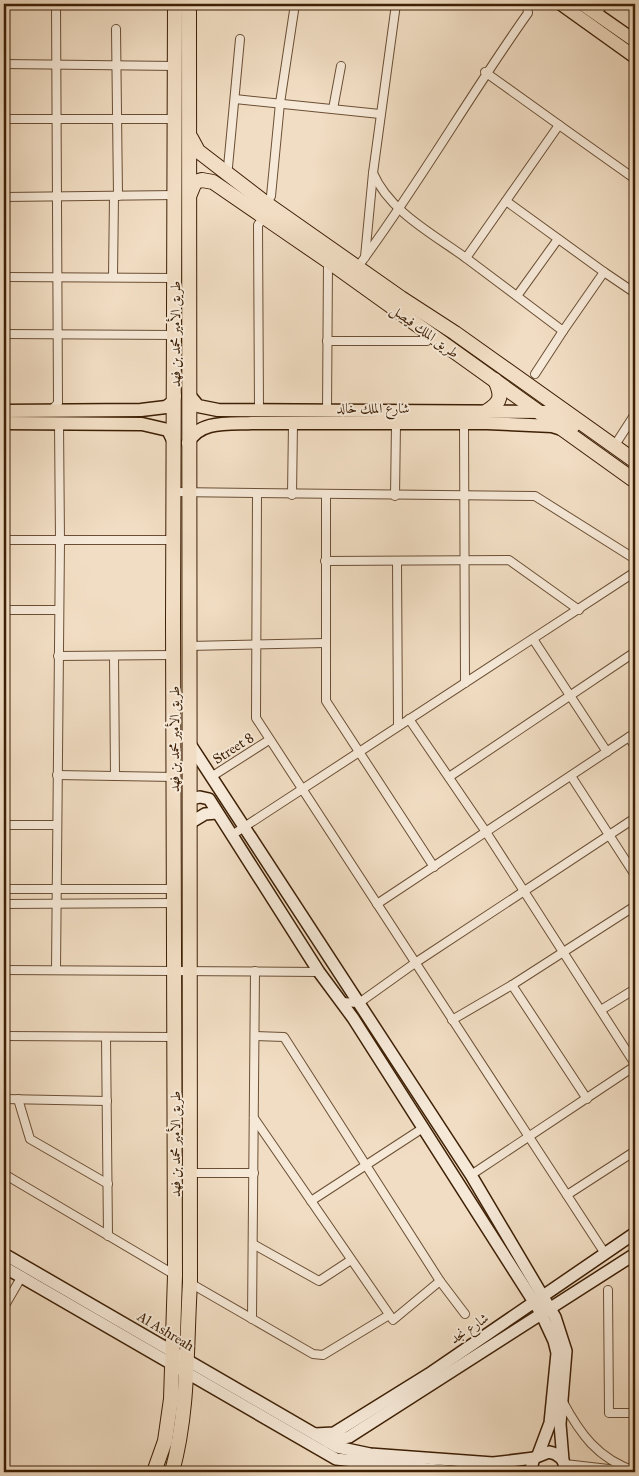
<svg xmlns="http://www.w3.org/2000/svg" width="639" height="1476" font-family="'IM FELL Great Primer',Amiri,serif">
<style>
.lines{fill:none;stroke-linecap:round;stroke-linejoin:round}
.street-casing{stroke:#6b4f34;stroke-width:10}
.secondary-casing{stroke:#3e2005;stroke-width:14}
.primary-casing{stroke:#3e2005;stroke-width:15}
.highway-casing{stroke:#3e2005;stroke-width:16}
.street{stroke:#f6e9d8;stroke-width:8}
.secondary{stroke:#f6e9d8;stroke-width:11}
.primary{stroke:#f1ddc3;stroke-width:12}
.highway{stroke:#f1ddc3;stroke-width:14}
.labels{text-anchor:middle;stroke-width:4;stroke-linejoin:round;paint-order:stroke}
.street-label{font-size:14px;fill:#3e2005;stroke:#f6e9d8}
</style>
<rect width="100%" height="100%" fill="#f1ddc3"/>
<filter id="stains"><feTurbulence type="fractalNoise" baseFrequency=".004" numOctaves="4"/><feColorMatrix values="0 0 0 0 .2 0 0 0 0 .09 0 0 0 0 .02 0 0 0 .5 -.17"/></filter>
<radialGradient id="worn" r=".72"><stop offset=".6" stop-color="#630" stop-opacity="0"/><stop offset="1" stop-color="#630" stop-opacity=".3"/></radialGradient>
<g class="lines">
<g class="street-casing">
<g id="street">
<polyline points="597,14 603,4"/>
<polyline points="116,29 118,196"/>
<polyline points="4,64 176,66"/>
<polyline points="235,99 380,114"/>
<polyline points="333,109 341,66"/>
<polyline points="4,119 175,119"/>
<polyline points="559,125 635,179"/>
<polyline points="228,167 240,39"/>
<path d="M373 173C390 212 433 234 466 258L559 125 485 72"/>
<polyline points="4,197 176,195"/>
<polyline points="267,204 271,196 280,103 295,4"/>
<polyline points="365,257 373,173 396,4"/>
<polyline points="466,258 563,331 604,272 506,201"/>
<path d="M357 268C418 186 469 96 528 13L527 5 524 4"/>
<polyline points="604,272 635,293"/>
<polyline points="4,277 175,278"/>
<polyline points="113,277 114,196"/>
<polyline points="517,296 558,239"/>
<polyline points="4,334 175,335"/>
<polyline points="327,341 427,341 431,336"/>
<polyline points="535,374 563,331"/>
<polyline points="51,411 58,403 56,4"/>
<polyline points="259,411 258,225 264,217"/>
<polyline points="327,411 328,261"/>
<polyline points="464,423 465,683"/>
<polyline points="615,445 635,414"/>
<polyline points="174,492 535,496 635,559"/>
<polyline points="257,494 256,718 604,1252"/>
<polyline points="292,495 293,423"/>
<polyline points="326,495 326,701 434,867"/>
<polyline points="395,496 396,423"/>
<polyline points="4,540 174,540"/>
<polyline points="325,561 509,560 579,610"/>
<polyline points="397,561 398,726"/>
<polyline points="4,610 58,610"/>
<polyline points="533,639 607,752"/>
<polyline points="189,646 325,643"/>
<polyline points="58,656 173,655"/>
<polyline points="114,656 115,776"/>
<polyline points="409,719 486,832 635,1064"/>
<polyline points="629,737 635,747"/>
<polyline points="57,775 174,777"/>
<polyline points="571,776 635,875"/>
<polyline points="211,777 269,740"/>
<polyline points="449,777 635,652"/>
<polyline points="4,825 56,825"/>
<polyline points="232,835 635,572"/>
<polyline points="4,889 175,889"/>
<polyline points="4,904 175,903"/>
<polyline points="377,904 635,733"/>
<polyline points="4,970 319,972"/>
<polyline points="56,970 60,541 59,423"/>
<polyline points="512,985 587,1099"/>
<polyline points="341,1002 359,1003 415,963 635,818"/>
<polyline points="601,1010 635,989"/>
<polyline points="452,1020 512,985 635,906"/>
<polyline points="4,1036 175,1037"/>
<polyline points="255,1036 284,1037 440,1281 465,1314"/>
<polyline points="106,1037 108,1236"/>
<polyline points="4,1099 107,1101"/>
<polyline points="18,1099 30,1139 108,1184"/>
<polyline points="254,1118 393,1320 440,1281"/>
<polyline points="190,1173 254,1173"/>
<polyline points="4,1174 175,1275"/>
<polyline points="471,1175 635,1066"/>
<polyline points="567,1195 635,1151"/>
<polyline points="311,1201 423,1128"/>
<polyline points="253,1244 319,1281 351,1260"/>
<polyline points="190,1283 313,1354 323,1355 389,1315"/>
<polyline points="608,1290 609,1413 635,1413"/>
<polyline points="4,1307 22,1276"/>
<polyline points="252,1319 255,971"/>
<path d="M562 1400C580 1434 598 1459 635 1471"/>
<polyline points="565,1464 626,1471"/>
</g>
</g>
<g class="secondary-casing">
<g id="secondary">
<polyline points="190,744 471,1175 555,1317 566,1351 560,1424 563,1460"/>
<polyline points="190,799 200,797 209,799 319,972 353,1018 541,1313 554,1341 557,1353 550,1423 538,1455"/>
<polyline points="190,823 205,814 217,813"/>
<polyline points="4,1254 337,1447 370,1454 493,1463 534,1458"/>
<polyline points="4,1267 336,1459 456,1472"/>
<polyline points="315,1434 334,1433 429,1374 635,1233"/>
<polyline points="328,1442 349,1437 635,1254"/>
<path d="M530 1472 534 1458 549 1452C560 1454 566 1461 565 1472"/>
</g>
</g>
<g class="primary-casing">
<g id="primary">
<polyline points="561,4 635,57"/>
<polyline points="582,4 635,41"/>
<polyline points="189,395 198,406 218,410 546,412 557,415 574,426"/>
<polyline points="4,411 141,410 166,407 173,402 175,396"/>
<polyline points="4,423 142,424 168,430 174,442"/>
<path d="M188 443C199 420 229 424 252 423H487L552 426 562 429"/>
</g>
</g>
<g class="highway-casing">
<g id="highway">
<polyline points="191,138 198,151 267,204 401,298 455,333 635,461"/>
<polyline points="190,194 195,182 202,180 213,182 328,261 635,481"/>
<path d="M487 411C502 402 502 395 495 380"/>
<polyline points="154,1472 165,1441 171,1399 175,1275 173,622 175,4"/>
<path d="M172 1472C189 1410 186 1347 190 1283L189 4"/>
</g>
</g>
<use href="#street" class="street"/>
<use href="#secondary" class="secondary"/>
<use href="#primary" class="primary"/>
<use href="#highway" class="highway"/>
</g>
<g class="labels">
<g class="street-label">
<text transform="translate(425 331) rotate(36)" y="5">طريق الملك فيصل</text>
<text transform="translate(175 334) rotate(-90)" y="5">طريق الأمير محمد بن فهد</text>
<text x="373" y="413">شارع الملك خالد</text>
<text transform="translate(174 739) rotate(-90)" y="5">طريق الأمير محمد بن فهد</text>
<text transform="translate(233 748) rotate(-33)" y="5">Street 8</text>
<text transform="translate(175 1144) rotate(-90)" y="5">طريق الأمير محمد بن فهد</text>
<text transform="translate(469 1328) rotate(-34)" y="5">شارع نجد</text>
<text transform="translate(166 1331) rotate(31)" y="5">Al Ashreah</text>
</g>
</g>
<rect width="639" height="1476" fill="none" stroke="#f1ddc3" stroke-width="20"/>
<rect x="5" y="5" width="629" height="1466" fill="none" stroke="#3e2005" stroke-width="2.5"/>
<rect x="10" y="10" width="619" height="1456" fill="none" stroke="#3e2005"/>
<rect width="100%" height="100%" filter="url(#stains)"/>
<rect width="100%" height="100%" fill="url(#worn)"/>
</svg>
